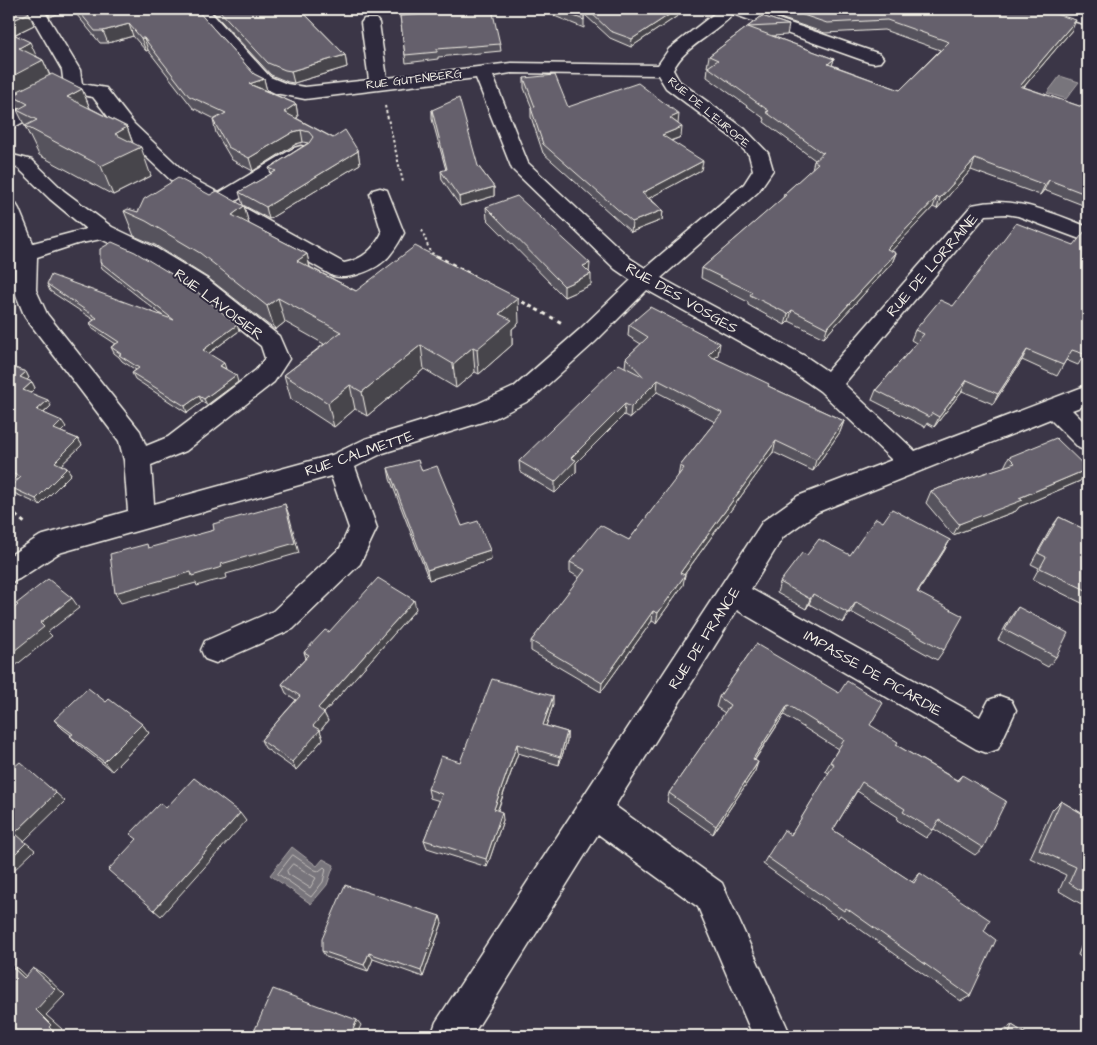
<svg xmlns="http://www.w3.org/2000/svg" width="1097" height="1045" font-family="'Architects Daughter',sans-serif">
<style>
.water{fill:#78747b;stroke:#aaa6a7}
.lines{fill:none;stroke-linecap:round;stroke-linejoin:round}
.shore{stroke:#c2bfbc;stroke-width:1}
.minor-casing{stroke:#f4f1e8;stroke-width:3}
.path-far1{stroke:#f4f1e8;stroke-width:2;stroke-dasharray:2.5 2.5;stroke-linecap:butt}
.path{stroke:#f4f1e8;stroke-width:3;stroke-dasharray:4 4;stroke-linecap:butt}
.minor{fill:#2f2a3d;fill-rule:evenodd}
.wall{fill:#57535d;stroke:#f4f1e8}
.shaded-wall{fill:#47444c;stroke:#f4f1e8}
.building{fill:#65616c;stroke:#f4f1e8}
.labels{text-anchor:middle;stroke-width:4;stroke-linejoin:round;paint-order:stroke}
.far-street-label{font-size:12px;fill:#f4f1e8;stroke:#2f2a3d}
.street-label{font-size:15px;fill:#f4f1e8;stroke:#2f2a3d}
</style>
<rect width="100%" height="100%" fill="#3b3647"/>
<filter id="ink" filterUnits="userSpaceOnUse"><feTurbulence type="fractalNoise" baseFrequency=".02" numOctaves="2"/><feDisplacementMap in="SourceGraphic" scale="10" xChannelSelector="R" yChannelSelector="G"/><feConvolveMatrix kernelMatrix="1 2 1 2 8 2 1 2 1" color-interpolation-filters="sRGB"/></filter>
<g filter="url(#ink)">
<g class="water">
<polygon points="1060,76 1079,82 1066,99 1047,93"/>
<polygon points="292,847 317,866 323,859 334,865 327,885 311,904 270,875"/>
</g>
<g class="lines">
<g class="shore">
<polygon points="293,855 315,870 319,871 324,867 326,869 323,882 311,897 278,874"/>
<polygon points="293,864 316,878 310,888 288,874 287,871"/>
</g>
<g class="minor-casing">
<g id="minor">
<path d="M27 9H43L80 70 82 84 106 88 134 124 191 178 219 193 294 148 301 146 308 148 311 152 308 156 234 202 344 263C363 259 373 250 382 233L370 194 373 190 380 188 387 190 404 233C391 257 383 267 356 275 348 277 342 278 333 276L177 186 120 132 93 97 76 94 16 126 9 128V115L64 86 62 70Z"/>
<path d="M191 9H208L270 77 287 84 305 87 369 80 361 23 364 19H376L379 23 387 78 511 63 658 65 669 49 720 9H749L880 54 883 58 880 62 874 63 868 62 733 14C715 35 685 45 673 70L679 81 745 129 768 153 773 170 758 192 661 278 805 356 827 371 972 205C1013 195 1050 212 1088 227V242L1018 216 1006 214 986 215 844 384 915 451 1088 385V404L1072 410 1088 426V451L1079 448 1050 419 818 512 783 537 751 589 980 717 989 700 1000 696 1011 700 1016 710 998 749 987 753 976 749 737 610 615 806 722 883 791 1036H753L698 907 598 834 472 1036H431L436 1022 763 521 798 496 892 460 820 391 787 368 647 290 595 342 532 399 495 418 383 453 355 467 377 528 360 564 293 629 216 663 205 659 201 650 205 641 273 611 340 548 349 528 331 476 59 553 19 579 9 583V556L40 536 128 511 124 460 119 441 25 317 14 290 15 253 9 236V203L16 204 19 209 33 243 86 229 50 199 18 168 9 166V154L32 160 64 191 112 227 154 247 207 279 279 336 289 359 274 382 186 451 151 465 154 504 332 455 365 439 477 404 514 387 579 330 631 280 615 269 512 169 476 78 305 99 275 93 258 85ZM511 73 658 75 666 88 731 137 749 155 753 170 744 184 645 268 631 259 528 163 493 76ZM101 239 138 257 191 289 261 346 265 358 256 370 168 437 146 446 140 431 47 314 36 290 37 257 77 244Z"/>
<polygon points="1043,9 1068,9 1088,15 1088,25 1045,13"/>
</g>
</g>
<g class="path-far1">
<polyline points="385,106 403,182"/>
<polyline points="422,230 430,252 439,257"/>
</g>
<g class="path">
<polyline points="437,256 474,276"/>
<polyline points="515,298 562,323"/>
<polyline points="9,510 26,524"/>
</g>
<use href="#minor" class="minor"/>
</g>
<g class="wall">
<polygon points="9,9 34,25 14,35 36,56 43,60 50,75 82,89 90,108 127,127 133,143 151,176 113,195 39,155 17,110 19,109 18,108 13,111 9,108"/>
<polygon points="44,9 68,9 50,17"/>
<polygon points="72,9 196,9 254,74 264,79 267,91 296,104 298,117 296,118 358,151 360,164 269,219 243,205 239,192 271,174 269,168 308,143 303,142 296,144 253,171 232,160 216,133 213,120 215,119 193,108 148,50 146,51 133,36 108,43 100,43"/>
<polygon points="210,9 300,9 345,55 347,67 294,83 288,82 271,75"/>
<polygon points="543,9 680,9 679,15 631,47 610,38 584,14 584,28 547,13"/>
<polygon points="776,9 1039,9 1072,30 1024,87 1088,109 1088,207 1044,190 1040,195 971,170 937,209 933,207 891,251 896,253 892,263 824,338 789,321 785,325 748,305 748,302 701,278 702,268 783,198 784,194 812,169 814,161 815,160 764,122 765,119 707,77 708,67 707,67 709,56 762,16 789,25 787,35 772,36 834,59 832,65 900,90 940,50 884,30 825,33 774,16"/>
<polygon points="400,16 500,44 501,51 438,57 438,59 406,63"/>
<polygon points="524,78 568,107 677,124 681,137 671,141 701,170 649,198 663,210 662,220 631,232 543,153 531,117 531,108 532,108 524,88"/>
<polygon points="432,110 478,166 494,187 494,196 460,206 442,180 441,171 446,170 432,119"/>
<polygon points="244,206 249,224 307,254 310,267 356,291 519,323 512,329 512,345 479,374 475,372 456,388 424,369 367,416 355,409 334,427 291,399 284,375 324,344 285,322 275,330 208,278 155,245 134,236 124,211 138,212"/>
<polygon points="486,207 589,272 591,285 564,297 487,219"/>
<polygon points="1074,245 1088,348 1078,365 1066,360 1057,376 1022,360 993,404 962,391 934,427 927,423 925,427 872,400 876,390 916,343 911,340 915,330 953,306"/>
<polygon points="100,262 237,325 239,331 208,354 238,382 207,405 202,402 187,413 135,379 132,373 136,370 122,361 119,357 114,353 111,347 116,344 93,329 90,323 94,320 50,291 47,284 163,316 102,268"/>
<polygon points="629,325 718,355 714,358 768,386 844,421 840,432 813,471 773,452 684,575 683,585 656,623 652,621 601,692 531,651 531,641 580,578 570,572 570,562 629,540 678,477 680,466 715,422 657,392 630,418 624,415 576,463 576,472 555,493 520,472 519,461 625,367 626,358 641,344 628,336"/>
<polygon points="9,366 26,372 29,378 27,380 32,382 35,388 30,393 51,406 44,413 66,427 61,432 78,439 82,445 61,465 67,468 71,474 40,505 14,493 10,487 18,480 9,476"/>
<polygon points="1009,457 1080,481 1019,507 1016,511 953,535 926,503 931,491 1004,467"/>
<polygon points="388,468 422,471 462,526 490,550 491,560 429,580 390,479"/>
<polygon points="1059,517 1088,531 1088,606 1033,579 1039,568 1031,564 1051,528"/>
<polygon points="883,522 950,540 944,551 918,592 944,650 937,660 851,612 843,623 809,604 806,609 777,593 780,582 807,555 850,555"/>
<polygon points="1018,607 1056,657 1048,667 998,640 1010,618"/>
<polygon points="416,609 324,713 328,721 320,731 323,739 296,770 265,748 261,740 296,700 286,693 282,684 306,658 304,652 329,632"/>
<polygon points="756,644 896,745 957,780 962,775 983,848 975,855 934,829 926,838 897,820 898,817 857,791 833,830 912,882 920,873 984,931 970,996 961,1001 840,915 838,918 763,864 767,857 791,835 829,773 825,771 838,749 784,715 755,760 755,771 713,834 667,802 669,793 725,713 716,707 719,697"/>
<polygon points="106,702 142,724 149,733 112,771 79,745 70,736 71,735 63,729 54,720"/>
<polygon points="553,705 546,726 567,732 567,741 559,765 518,753 498,810 503,820 487,867 427,848 424,840 440,801 430,798 428,789 460,762"/>
<polygon points="1061,801 1088,817 1088,908 1059,891 1066,875 1030,858 1052,810"/>
<polygon points="440,916 442,923 423,977 373,959 368,971 326,957 322,951"/>
<polygon points="1088,928 1088,962 1078,955"/>
<polygon points="1012,1025 1029,1036 1000,1036 1003,1030"/>
</g>
<g class="shaded-wall">
<polygon points="47,9 68,9 50,17"/>
<polygon points="678,9 680,9 679,15 631,47 632,39"/>
<polygon points="29,13 34,25 9,37 9,22"/>
<polygon points="1076,20 1072,30 1016,96 1020,86"/>
<polygon points="129,24 133,36 108,43 103,31"/>
<polygon points="141,38 144,38 148,50 146,51"/>
<polygon points="30,42 39,62 43,60 55,88 20,92 18,91 22,101 13,96 18,108 13,111 9,101 9,78 19,48"/>
<polygon points="345,55 347,67 294,83 291,71"/>
<polygon points="834,59 831,69 828,64"/>
<polygon points="264,79 267,91 249,84"/>
<polygon points="82,89 94,118 67,97"/>
<polygon points="296,104 298,117 287,124 284,112"/>
<polygon points="679,114 678,124 670,118"/>
<polygon points="127,127 135,150 141,147 151,176 113,195 101,166 115,134"/>
<polygon points="682,127 681,137 661,144 662,135"/>
<polygon points="301,130 303,142 296,144 253,171 249,158 293,132"/>
<polygon points="358,151 360,164 269,219 266,207"/>
<polygon points="975,159 971,170 937,209 940,198"/>
<polygon points="703,161 701,170 642,202 642,193"/>
<polygon points="1049,180 1044,190 1040,195 1045,185"/>
<polygon points="494,187 494,196 460,206 459,197"/>
<polygon points="937,197 933,207 883,260 887,249"/>
<polygon points="244,206 251,231 232,215"/>
<polygon points="663,210 662,220 631,232 632,222"/>
<polygon points="896,253 892,263 824,338 827,328"/>
<polygon points="307,254 312,278 297,261"/>
<polygon points="590,263 589,274 583,266"/>
<polygon points="591,274 591,285 564,297 564,286"/>
<polygon points="278,298 285,322 275,330 267,306"/>
<polygon points="518,298 519,323 512,329 512,345 479,374 477,349 499,314"/>
<polygon points="792,310 789,321 785,325 788,314"/>
<polygon points="237,325 239,331 205,356 203,350"/>
<polygon points="720,343 718,355 706,366 708,355"/>
<polygon points="421,345 424,369 367,416 362,392"/>
<polygon points="473,347 475,372 456,388 453,364"/>
<polygon points="1027,350 1022,360 993,404 998,394"/>
<polygon points="224,363 226,369 220,366"/>
<polygon points="26,372 29,378 24,383 20,377"/>
<polygon points="236,375 238,382 207,405 204,399"/>
<polygon points="658,380 657,392 630,418 631,407"/>
<polygon points="967,380 962,391 934,427 939,417"/>
<polygon points="32,382 35,388 27,396 23,390"/>
<polygon points="350,385 355,409 334,427 328,403"/>
<polygon points="199,396 202,402 187,413 185,406"/>
<polygon points="48,400 51,406 40,416 37,410"/>
<polygon points="625,404 624,415 576,463 576,472 555,493 555,482 571,458"/>
<polygon points="62,421 66,427 58,435 54,429"/>
<polygon points="844,421 840,432 813,471 816,460"/>
<polygon points="78,439 82,445 58,468 55,462"/>
<polygon points="776,441 773,452 678,583 680,573"/>
<polygon points="67,468 71,474 40,505 36,499"/>
<polygon points="1088,469 1080,481 1019,507 1016,511 953,535 959,524 1019,498"/>
<polygon points="285,504 289,515 299,553 226,574 227,578 210,582 197,586 196,583 121,603 115,593"/>
<polygon points="950,540 944,551 912,602 917,592"/>
<polygon points="490,550 491,560 429,580 427,570"/>
<polygon points="685,575 683,585 656,623 658,613"/>
<polygon points="813,594 809,604 806,609 810,599"/>
<polygon points="72,598 79,608 48,632 52,636 9,671 9,655 40,623"/>
<polygon points="414,600 416,609 324,713 328,721 320,731 323,739 296,770 292,762 313,726 318,708"/>
<polygon points="856,602 851,612 843,623 848,613"/>
<polygon points="653,611 652,621 601,692 602,683"/>
<polygon points="553,696 553,705 543,735 543,725"/>
<polygon points="788,705 784,715 749,768 753,759"/>
<polygon points="142,724 149,733 112,771 104,762"/>
<polygon points="567,732 567,741 559,765 560,757"/>
<polygon points="517,744 518,753 495,817 494,809"/>
<polygon points="758,762 755,771 713,834 716,826"/>
<polygon points="56,793 65,801 24,841 35,850 11,873 9,871 9,860 15,833"/>
<polygon points="502,812 503,820 487,867 486,859"/>
<polygon points="240,813 246,821 161,916 154,910"/>
<polygon points="440,916 442,923 423,977 421,971"/>
<polygon points="369,953 373,959 368,971 364,965"/>
<polygon points="9,964 18,969 34,984 24,978"/>
<polygon points="33,968 43,974 65,995 46,1015 62,1029 59,1032 63,1036 57,1036 49,1027 36,1010"/>
<polygon points="357,1020 361,1025 356,1036 350,1036"/>
</g>
<g class="building">
<polygon points="9,9 27,9 29,13 9,22"/>
<polygon points="77,9 196,9 254,74 264,79 249,84 296,104 284,112 333,138 345,130 358,151 266,207 239,192 276,171 269,168 309,143 313,137 309,132 301,130 293,132 249,158 228,147 213,120 226,113 189,96 144,38 141,38 129,24 103,31 95,31"/>
<polygon points="218,9 300,9 345,55 291,71 285,70 268,63"/>
<polygon points="463,9 492,9 500,44 437,49 437,52 405,55 400,16 463,11"/>
<polygon points="555,9 584,9 584,20"/>
<polygon points="587,9 678,9 632,39 610,31"/>
<polygon points="785,9 1039,9 1076,20 1020,86 1088,109 1088,195 1049,180 1045,185 975,159 940,198 937,197 887,249 896,253 827,328 792,310 788,314 750,295 752,292 702,268 786,195 784,194 818,163 814,161 824,152 822,153 766,112 769,111 708,67 718,60 709,56 762,16 789,25 748,27 834,59 828,64 900,90 949,42 887,20 827,23"/>
<polygon points="9,32 30,42 19,48 43,60 9,78"/>
<polygon points="52,74 82,89 67,97 127,127 115,134 141,147 101,166 25,126 37,120 17,110 28,104 13,96 20,92 18,91"/>
<polygon points="555,75 568,107 638,83 679,114 670,118 682,127 662,135 703,161 642,193 663,210 632,222 543,144 531,108 535,107 524,78"/>
<polygon points="459,98 478,166 494,187 459,197 441,171 447,169 432,110"/>
<polygon points="178,178 210,195 217,191 244,206 232,215 307,254 297,261 356,291 415,246 518,298 499,314 512,320 477,349 473,347 453,364 421,345 362,392 350,385 328,403 284,375 341,332 278,298 267,306 200,253 146,221 124,211 128,209 138,212 144,199"/>
<polygon points="517,196 590,263 583,266 591,274 564,286 486,207"/>
<polygon points="1016,223 1074,245 1085,231 1088,231 1088,347 1084,354 1072,350 1063,365 1027,350 998,394 967,380 939,417 932,413 929,417 876,390 924,334 915,330 940,300 953,306"/>
<polygon points="112,242 135,252 188,284 237,325 203,350 224,363 220,366 236,375 204,399 199,396 185,406 132,373 139,368 119,355 121,354 111,347 119,342 90,323 97,318 47,284 51,275 174,320 100,262 100,249"/>
<polygon points="650,307 720,343 708,355 769,384 768,386 844,421 816,460 776,441 680,573 685,575 658,613 653,611 602,683 531,641 585,570 570,562 600,525 629,540 684,468 680,466 722,413 658,380 631,407 625,404 571,458 576,460 555,482 519,461 619,364 644,377 626,358 648,337 629,325"/>
<polygon points="9,366 26,372 20,377 32,382 23,390 48,400 37,410 62,421 54,429 78,439 55,462 67,468 36,499 10,487 21,477 9,472"/>
<polygon points="1056,438 1088,469 1019,498 1023,500 959,524 931,491 1015,463 1009,457"/>
<polygon points="418,460 422,471 437,466 462,526 478,521 490,550 427,570 388,468"/>
<polygon points="285,504 295,543 221,564 222,567 205,572 192,576 191,572 115,593 110,554 147,544 148,548 214,530 213,524"/>
<polygon points="892,509 950,540 917,592 963,616 944,650 856,602 848,613 813,594 810,599 780,582 802,553 807,555 819,539 850,555 876,518 883,522"/>
<polygon points="1059,517 1088,531 1088,591 1040,568 1046,557 1038,553"/>
<polygon points="378,578 414,600 318,708 324,713 313,726 320,730 292,762 261,740 300,696 282,684 309,655 304,652 325,630 329,632"/>
<polygon points="48,579 72,598 40,623 44,627 9,655 9,613 18,605 16,604"/>
<polygon points="1018,607 1068,633 1056,657 1005,630"/>
<polygon points="756,644 839,693 847,681 883,703 870,725 898,742 896,745 958,781 962,775 1006,801 983,848 939,820 933,830 903,812 905,809 862,782 833,830 914,883 920,873 990,920 984,931 996,940 970,996 846,908 844,911 767,857 784,830 791,835 834,764 830,762 844,740 788,705 753,759 758,762 716,826 669,793 730,705 719,697"/>
<polygon points="492,679 553,696 543,725 567,732 560,757 517,744 494,809 502,812 486,859 424,840 442,794 428,789 441,756 460,762"/>
<polygon points="88,688 106,702 109,699 142,724 104,762 70,736 73,734 54,720"/>
<polygon points="20,762 56,793 15,833 26,843 9,860 9,771"/>
<polygon points="194,778 240,813 154,910 108,870 137,839 130,834 160,803 166,808"/>
<polygon points="1061,801 1088,817 1088,895 1069,883 1076,867 1039,850"/>
<polygon points="345,885 440,916 421,971 369,953 364,965 322,951 322,939"/>
<polygon points="1088,939 1088,955 1083,952"/>
<polygon points="9,964 24,978 33,968 55,989 36,1010 51,1025 49,1027 57,1036 9,1036"/>
<polygon points="273,989 357,1020 350,1036 252,1036"/>
<polygon points="1012,1025 1029,1036 1008,1036"/>
</g>
</g>
<g class="labels">
<g class="far-street-label">
<text transform="translate(414 79) rotate(-7)" y="4">RUE GUTENBERG</text>
<text transform="translate(709 112) rotate(40)" y="4">RUE DE L'EUROPE</text>
</g>
<g class="street-label">
<text transform="translate(932 265) rotate(-49)" y="5">RUE DE LORRAINE</text>
<text transform="translate(682 298) rotate(30)" y="5">RUE DES VOSGES</text>
<text transform="translate(219 304) rotate(37)" y="5">RUE LAVOISIER</text>
<text transform="translate(359 453) rotate(-19)" y="5">RUE CALMETTE</text>
<text transform="translate(704 638) rotate(-57)" y="5">RUE DE FRANCE</text>
<text transform="translate(873 673) rotate(30)" y="5">IMPASSE DE PICARDIE</text>
</g>
</g>
<rect width="1097" height="1045" fill="none" stroke="#2f2a3d" stroke-width="30"/>
<rect x="15" y="15" width="1067" height="1015" fill="none" stroke="#f4f1e8" stroke-width="2" filter="url(#ink)"/>
</svg>
